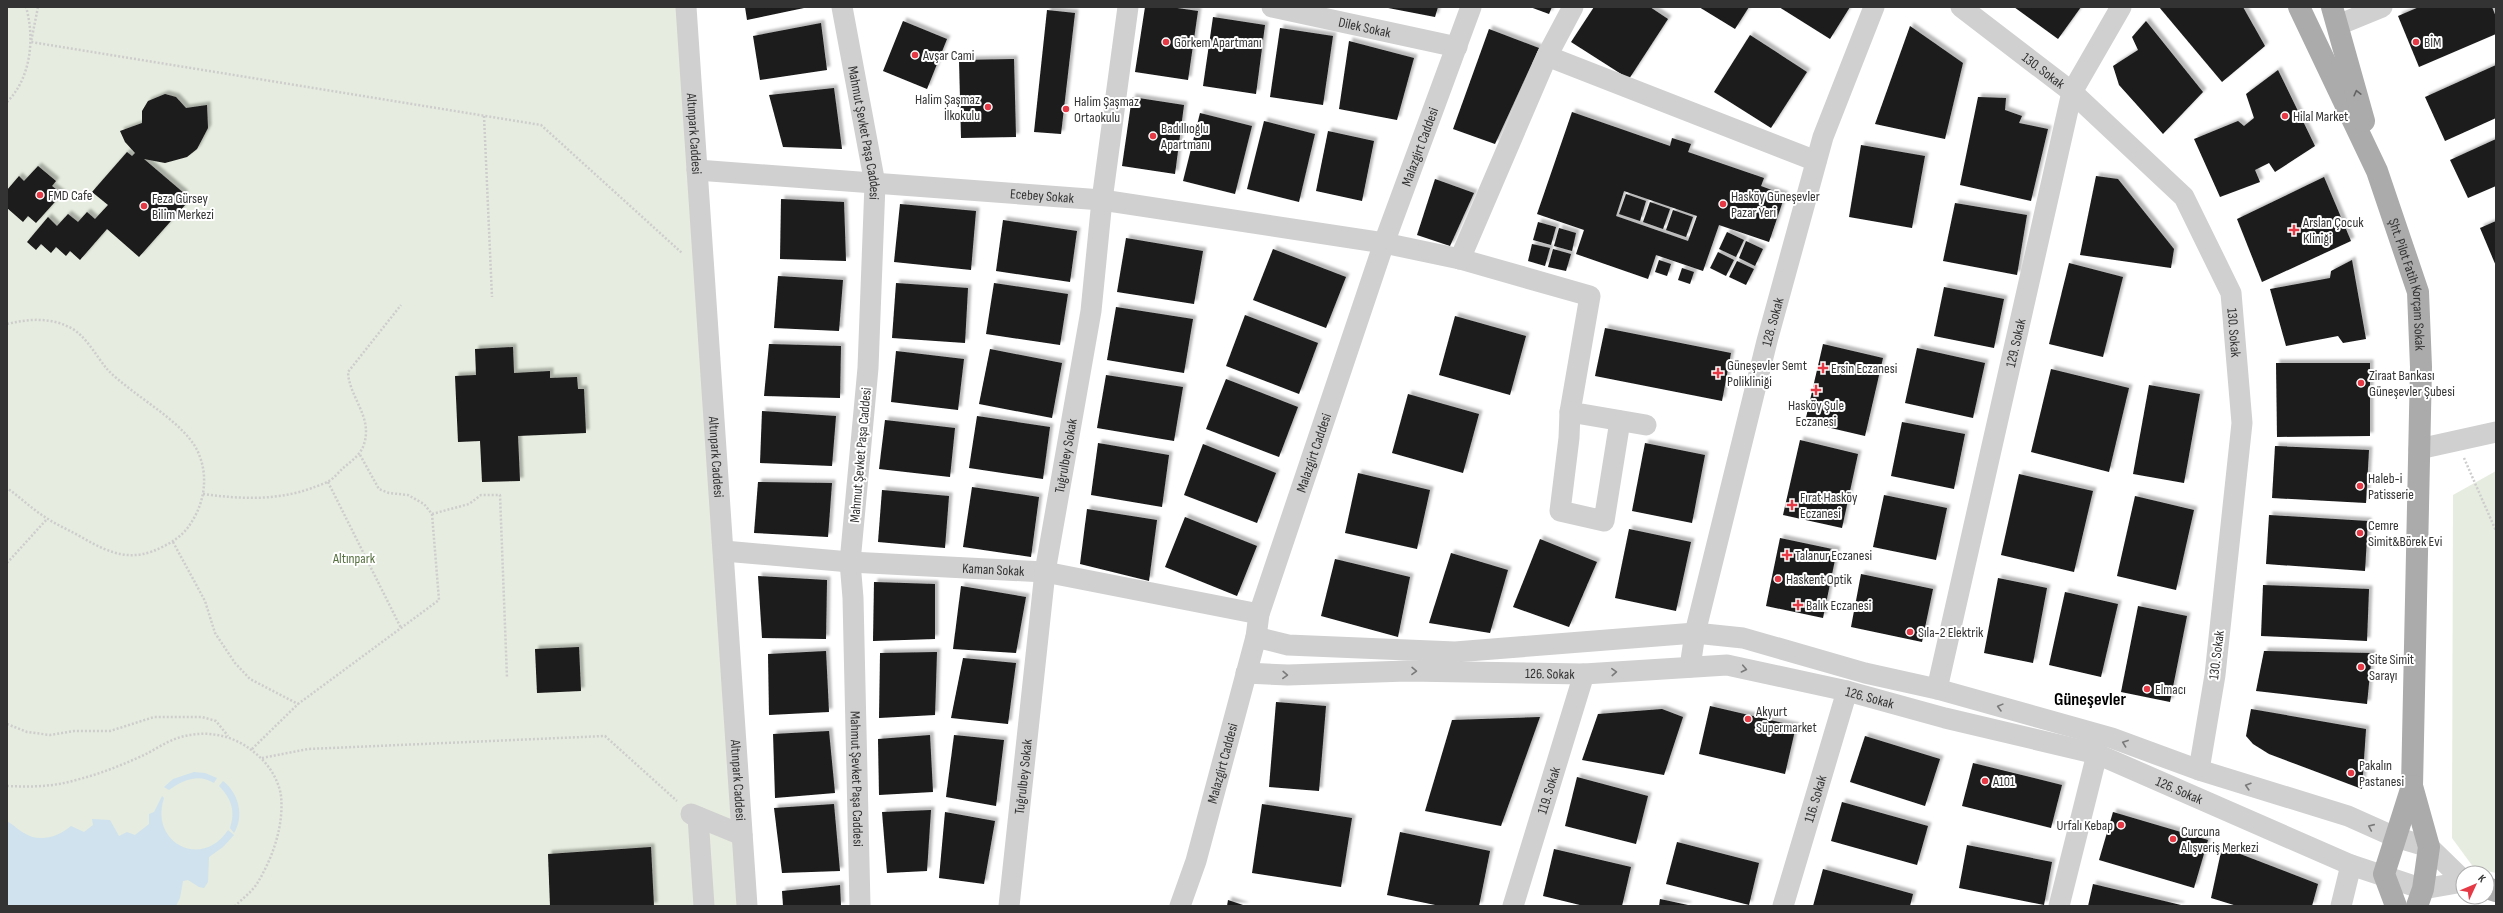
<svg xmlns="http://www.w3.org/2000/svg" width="2503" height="913" font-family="'Sofia Sans Condensed',sans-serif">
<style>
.green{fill:#e6ecdf}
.water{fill:#cfe2ee}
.building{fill:#1a1a1a;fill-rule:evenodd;filter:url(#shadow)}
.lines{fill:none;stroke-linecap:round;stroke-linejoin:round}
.path{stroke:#cdcdcd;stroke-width:2.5;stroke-dasharray:2 2;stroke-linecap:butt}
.minor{stroke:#d0d0d0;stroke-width:21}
.major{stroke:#ababab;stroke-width:22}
.oneway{stroke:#636363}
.oneway2{stroke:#7a7a7a}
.poi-dot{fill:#e63946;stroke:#fff;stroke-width:1.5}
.labels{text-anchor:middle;stroke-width:4;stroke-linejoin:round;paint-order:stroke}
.street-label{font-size:14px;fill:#333;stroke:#fff}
.poi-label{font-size:14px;fill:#333;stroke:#fff;text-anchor:start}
.park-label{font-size:14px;fill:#56703f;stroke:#fff}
.district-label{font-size:18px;font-weight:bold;fill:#000;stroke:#fff}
</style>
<defs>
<filter id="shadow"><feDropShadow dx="3.5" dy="-3.5" stdDeviation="1" flood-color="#0004"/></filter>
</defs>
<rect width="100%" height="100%" fill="#fff"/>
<g class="green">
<polygon points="7,7 686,7 747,906 7,906"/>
<polygon points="2496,471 2496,873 2474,868 2452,838 2453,495"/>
</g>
<g class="water">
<path d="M194 772 205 773 217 778 214 783C199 773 182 780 169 790L164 787 173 779Z"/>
<path d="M223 781C238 792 245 816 234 833L230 828C236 811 231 798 219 786Z"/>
<path d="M162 796 164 798C149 843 202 870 228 830L234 835 223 847 209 857 208 882 204 888 199 887 188 880 183 881 180 898 176 906H7L8 822C13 824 18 830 24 833 39 843 58 837 71 826L84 832 93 825 92 819 110 820 119 836 127 832 135 835 149 824V814L154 812Z"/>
</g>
<g class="building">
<polygon points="745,7 804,7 804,8 747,20"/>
<polygon points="1145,7 1170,7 1198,11 1188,80 1135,72"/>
<polygon points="1383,7 1438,7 1435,17"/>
<polygon points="1530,7 1552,7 1549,14"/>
<polygon points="1594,7 1650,7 1668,19 1629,79 1571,42"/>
<polygon points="1699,7 1749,7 1735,29"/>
<polygon points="1779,7 1850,7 1830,39"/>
<polygon points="2014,7 2081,7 2058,39"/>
<polygon points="2159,7 2243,7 2265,46 2222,82"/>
<polygon points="2419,7 2492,7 2496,17 2496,34 2419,67 2398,16"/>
<polygon points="1047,10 1075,13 1061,134 1034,132"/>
<polygon points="1213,17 1265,25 1256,94 1203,86"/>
<polygon points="903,21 947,39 927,89 883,71"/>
<polygon points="2146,21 2203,92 2163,134 2119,85 2113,66 2138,50 2132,37"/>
<polygon points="821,23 827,70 760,80 753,36"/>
<polygon points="1910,26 1963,63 1945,139 1875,124"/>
<polygon points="1280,28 1333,36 1323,105 1270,97"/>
<polygon points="1489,29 1539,48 1495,144 1453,129"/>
<polygon points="1750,35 1807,72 1771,128 1714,92"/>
<polygon points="1349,41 1414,58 1397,120 1339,109"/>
<polygon points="1014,59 1016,137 961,138 959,60"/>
<polygon points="2496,65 2496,118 2445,141 2425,97"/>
<polygon points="2278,70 2315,146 2275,172 2269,163 2255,170 2260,182 2220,197 2194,139 2238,121 2244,126 2254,118 2246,94"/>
<polygon points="834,88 842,149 783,147 769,95"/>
<polygon points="165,94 176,97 186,108 207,105 208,128 197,149 187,157 165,163 144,159 185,194 181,199 186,204 139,257 107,229 80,260 70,251 66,256 56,247 51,253 41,244 36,250 27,242 48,217 57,226 68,214 78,222 87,212 95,219 108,205 92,192 127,152 132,156 135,153 125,142 120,131 142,123 142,111 148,101"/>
<polygon points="1132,97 1184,105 1175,174 1122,166"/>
<polygon points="1978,97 2006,98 2005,110 2022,116 2019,123 2048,129 2031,201 1960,185"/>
<path d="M1572 112 1670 146 1672 138 1691 144 1688 152 1764 178 1761 186 1785 195 1769 242 1719 225 1703 271 1656 255 1648 279 1576 254 1584 230 1537 214ZM1624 191 1697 216 1688 241 1616 216Z"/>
<polygon points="1200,113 1252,126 1235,194 1183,181"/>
<polygon points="1264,121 1315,134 1299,202 1247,189"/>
<polygon points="1328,131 1374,141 1362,201 1316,191"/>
<polygon points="2496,139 2496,186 2468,198 2450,160"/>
<polygon points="1861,145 1925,156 1912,228 1849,217"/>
<polygon points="38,166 56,181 52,186 62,194 36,223 28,216 23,222 7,208 7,190 19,176 24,181"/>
<polygon points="2096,176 2118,179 2174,249 2171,268 2080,255"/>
<polygon points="2324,177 2351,241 2262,282 2237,219"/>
<polygon points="1435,179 1474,193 1450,246 1417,235"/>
<polygon points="1626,194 1646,201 1640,221 1619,214"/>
<polygon points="781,199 844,202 846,261 780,259"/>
<polygon points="1650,202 1670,209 1663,229 1643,222"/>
<polygon points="1955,203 2027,215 2017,275 1943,261"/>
<polygon points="900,204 976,211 971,270 894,262"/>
<polygon points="1673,210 1693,217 1686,237 1666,230"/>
<polygon points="1003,220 1077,231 1070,282 996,271"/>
<polygon points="2496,221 2496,266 2480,228"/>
<polygon points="1538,222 1556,227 1551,245 1533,240"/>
<polygon points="1559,228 1576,233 1572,251 1554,246"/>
<polygon points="1727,232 1744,240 1736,257 1719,249"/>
<polygon points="1126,238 1203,251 1194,304 1117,292"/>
<polygon points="1746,241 1763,249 1755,266 1739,258"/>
<polygon points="1532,244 1550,248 1545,266 1528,261"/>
<polygon points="1273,249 1346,277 1326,328 1253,300"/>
<polygon points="1553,249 1571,254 1566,271 1548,267"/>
<polygon points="1718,252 1734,260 1726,276 1710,268"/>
<polygon points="1659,260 1671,264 1667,276 1655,272"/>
<polygon points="2352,260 2366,339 2343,343 2338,336 2286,346 2270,289 2330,278 2331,271"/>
<polygon points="1737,261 1754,269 1746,285 1729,277"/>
<polygon points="2069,263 2123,277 2103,357 2049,344"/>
<polygon points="1682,268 1694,272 1690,284 1678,280"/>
<polygon points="778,276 843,280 839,331 774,328"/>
<polygon points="896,283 968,288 965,343 892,338"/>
<polygon points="994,283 1068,294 1060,345 986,334"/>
<polygon points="1944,287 2004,299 1994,348 1934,336"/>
<polygon points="1116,307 1193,319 1184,373 1107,360"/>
<polygon points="1245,315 1318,343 1299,394 1226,366"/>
<polygon points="1455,316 1526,336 1510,395 1439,375"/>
<polygon points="1605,328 1731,353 1722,401 1595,376"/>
<polygon points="769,344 841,346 840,398 764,396"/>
<polygon points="1823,344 1883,358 1865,436 1805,422"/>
<polygon points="513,347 514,373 550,371 550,378 577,377 578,389 584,389 586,433 518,436 520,481 482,482 480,441 458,442 455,376 476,375 475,349"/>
<polygon points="1917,348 1985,363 1973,418 1905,403"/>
<polygon points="990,349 1062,363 1052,418 979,404"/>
<polygon points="896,351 964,359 958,410 891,402"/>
<polygon points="2276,363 2370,363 2370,436 2277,437"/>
<polygon points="2051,369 2129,388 2109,472 2031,452"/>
<polygon points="1106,375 1183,387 1174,441 1097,428"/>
<polygon points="1226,379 1298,407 1279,457 1206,429"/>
<polygon points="2149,385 2200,394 2184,483 2133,474"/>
<polygon points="1408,394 1479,414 1463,473 1392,453"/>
<polygon points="762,411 836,416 832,466 760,463"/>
<polygon points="977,416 1050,427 1043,479 969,468"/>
<polygon points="885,420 955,428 950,477 879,469"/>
<polygon points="1902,422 1965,434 1954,489 1891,476"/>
<polygon points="1800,440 1858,454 1842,528 1783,515"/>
<polygon points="1098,443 1169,455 1162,507 1091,495"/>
<polygon points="1645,443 1705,455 1692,523 1632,511"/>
<polygon points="1203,444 1276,473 1257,523 1184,495"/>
<polygon points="2275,446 2369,450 2366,503 2272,498"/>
<polygon points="1358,473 1430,490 1417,549 1345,533"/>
<polygon points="2019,474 2093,491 2074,572 2001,555"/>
<polygon points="758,482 832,483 828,537 754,533"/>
<polygon points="972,487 1039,497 1031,557 963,547"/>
<polygon points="882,490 949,496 945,548 878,542"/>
<polygon points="1884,495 1947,508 1936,560 1873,547"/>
<polygon points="2135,496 2194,510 2176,590 2117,576"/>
<polygon points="1087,509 1157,520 1149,581 1080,564"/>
<polygon points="2269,515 2368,521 2365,571 2266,564"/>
<polygon points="1185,517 1257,546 1237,596 1165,567"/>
<polygon points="1629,529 1691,542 1676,611 1615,598"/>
<polygon points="1780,538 1837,550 1823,618 1766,606"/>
<polygon points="1540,539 1597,562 1569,627 1513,607"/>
<polygon points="1451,553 1508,570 1490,633 1429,623"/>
<polygon points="1335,559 1410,577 1398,637 1321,616"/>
<polygon points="1861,574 1933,589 1922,642 1851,627"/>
<polygon points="758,576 827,580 826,639 762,638"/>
<polygon points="1998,578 2047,588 2033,663 1984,653"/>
<polygon points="874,582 935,584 935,639 873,641"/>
<polygon points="2263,585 2369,589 2367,641 2261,636"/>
<polygon points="961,586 1026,597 1016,653 953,649"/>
<polygon points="2065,592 2118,604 2101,677 2049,665"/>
<polygon points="2138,606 2187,616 2170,702 2121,692"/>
<polygon points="579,647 581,691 537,693 535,649"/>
<polygon points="826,651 829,712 769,715 768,654"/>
<polygon points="2264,651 2372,653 2367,704 2256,691"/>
<polygon points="937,652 935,715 879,718 880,653"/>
<polygon points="963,658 1016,663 1008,724 951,718"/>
<polygon points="1276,702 1326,706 1319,791 1269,787"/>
<polygon points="1710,706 1796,726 1785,774 1699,754"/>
<polygon points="1662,709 1683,717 1664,775 1582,760 1598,714"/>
<polygon points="2251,709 2366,729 2362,789 2269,754 2253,744 2246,736"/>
<polygon points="1540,717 1501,826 1425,811 1452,720"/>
<polygon points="829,731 835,793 775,798 773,734"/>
<polygon points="930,735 933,792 879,795 878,739"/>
<polygon points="954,735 1004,740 996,806 946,797"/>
<polygon points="1865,736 1940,759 1925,806 1850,782"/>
<polygon points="1973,763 2062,785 2051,828 1962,806"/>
<polygon points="1577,777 1648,796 1636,844 1565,826"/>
<polygon points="1842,802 1928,826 1917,865 1831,841"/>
<polygon points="834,804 840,871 782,873 774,808"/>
<polygon points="1262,804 1352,818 1341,887 1252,873"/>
<polygon points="931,810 927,871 887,873 882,812"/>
<polygon points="945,812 995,821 984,884 939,878"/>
<polygon points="2113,812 2208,840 2194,888 2099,860"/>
<polygon points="1400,832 1490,851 1479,906 1440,906 1387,895"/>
<polygon points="1677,842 1759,863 1749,905 1666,884"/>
<polygon points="1967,845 2052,862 2044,905 1959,888"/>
<polygon points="651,847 654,906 550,906 548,854"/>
<polygon points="2222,847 2318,884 2312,906 2237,906 2211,898"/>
<polygon points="1554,849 1631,867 1622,906 1584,906 1543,896"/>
<polygon points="1823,869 1913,894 1910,906 1813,906"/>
<polygon points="2093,884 2181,905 2181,906 2088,906"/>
<polygon points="840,885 841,906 783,906 782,891"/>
<polygon points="1660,899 1688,905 1688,906 1659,906"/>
<polygon points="1228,900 1246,906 1227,906"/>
</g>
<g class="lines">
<g class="path">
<polyline points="38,7 31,42 541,125 682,253"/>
<path d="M7 102C31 78 35 38 26 7"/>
<polyline points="484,116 492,297"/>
<path d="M7 324C28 319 49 317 69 327 85 334 96 356 107 369 133 397 189 423 200 457 208 479 204 503 191 523 185 533 175 541 164 546 133 563 111 554 83 538 71 531 59 526 48 519 33 510 21 498 7 488"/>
<polyline points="2464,458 2496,531"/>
<polyline points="328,482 401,628"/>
<path d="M203 494C240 499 276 501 312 488 317 486 324 484 329 481 334 478 338 473 342 469 350 462 361 455 364 444 373 417 349 397 348 372L401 305"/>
<polyline points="432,514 469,504 481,495 500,495 507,678"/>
<polyline points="173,542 205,601 215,633 235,663 250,679 298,704"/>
<polyline points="7,563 47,519"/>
<polyline points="7,724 27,732 50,735 74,731 110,731 154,717 202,717 216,721 228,736"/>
<polyline points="252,749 298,704 439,600 432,514 424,504 408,495 389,493 379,489 359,453"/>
<polyline points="262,758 308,749 605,736 677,801"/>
<path d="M7 786C30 787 53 787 76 780 100 774 122 765 144 755 152 751 160 746 168 742 197 728 231 732 255 753 268 763 279 780 281 796 284 825 273 857 258 882 253 891 242 899 235 906"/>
</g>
<g class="minor">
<path id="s1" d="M686 7 747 906"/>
<path id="s2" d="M842 7 875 184 868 368 850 562 853 598 860 906"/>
<path id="s3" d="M1272 7 1457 47"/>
<path id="s4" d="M1961 7 2072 92 2184 197 2231 293 2242 423 2215 675 2199 770"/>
<polyline points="2338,25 2382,7"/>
<polyline points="1547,56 1816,161"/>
<path id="s5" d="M697 170 1102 200 1384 243 1460 259 1590 296 1570 412 1646 425"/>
<polyline points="1460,259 1547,56 1573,7"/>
<polyline points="1570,412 1569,438 1560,511 1604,521 1620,421"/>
<polyline points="2419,449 2496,432"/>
<path id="s6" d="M724 551 850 562 1045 572 1259 614"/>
<polyline points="1256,637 1288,645 1455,652 1695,633 1743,638 1865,673 1937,689 2112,738 2199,770 2348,816 2395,837 2429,847 2463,880"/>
<path id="s7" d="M1690 667 1695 633 1767 341 1823 137 1874 7"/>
<path id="s8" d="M1246 673 1288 675 1407 671 1584 674 1727 665 1847 691 1945 718 2097 754 2351 865 2423 889 2463 882"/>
<path id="s9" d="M1937 689 2072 92 2121 7"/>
<polyline points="691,814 742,835"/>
<polyline points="698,817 704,906"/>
<path id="s10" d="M1009 906 1045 572 1091 311 1102 200 1128 7"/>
<path id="s11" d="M1180 906 1196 861 1256 637 1259 614 1384 243 1471 7"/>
<path id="s12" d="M1513 906 1584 674"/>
<path id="s13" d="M1783 906 1847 691"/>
<polyline points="2059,906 2097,754"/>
<polyline points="2341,906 2351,865"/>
</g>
<g class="major">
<path id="s14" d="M2299 7 2377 171 2418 292 2421 367 2412 786 2429 847 2423 889 2417 906"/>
<polyline points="2332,7 2364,121"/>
<polyline points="2487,888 2496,891"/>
<polyline points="2396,906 2384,874 2412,786"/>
</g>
</g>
<defs><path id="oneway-chevron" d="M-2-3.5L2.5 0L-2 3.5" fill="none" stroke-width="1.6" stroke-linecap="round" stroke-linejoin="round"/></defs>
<use class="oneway" href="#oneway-chevron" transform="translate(2357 93) rotate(-104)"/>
<g class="oneway2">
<use href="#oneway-chevron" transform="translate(1744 669) rotate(12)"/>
<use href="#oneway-chevron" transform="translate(1414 671) rotate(1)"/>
<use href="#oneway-chevron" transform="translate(1614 672) rotate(-3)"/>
<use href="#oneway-chevron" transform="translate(1285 675) rotate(2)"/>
<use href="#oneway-chevron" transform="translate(2000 707) rotate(-165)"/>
<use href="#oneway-chevron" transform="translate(2125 743) rotate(-160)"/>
<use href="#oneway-chevron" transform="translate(2248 786) rotate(-163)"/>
<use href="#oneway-chevron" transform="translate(2371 827) rotate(-156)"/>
</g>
<g class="poi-dot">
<circle cx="1166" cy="42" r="4"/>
<circle cx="2416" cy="42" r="4"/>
<circle cx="915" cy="55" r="4"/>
<circle cx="988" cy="107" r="4"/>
<circle cx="1066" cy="109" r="4"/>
<circle cx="2285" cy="116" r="4"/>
<circle cx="1153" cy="136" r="4"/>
<circle cx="40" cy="195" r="4"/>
<circle cx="1723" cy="204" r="4"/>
<circle cx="144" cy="206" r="4"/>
<path d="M2292 224h4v4h4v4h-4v4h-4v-4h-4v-4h4z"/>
<path d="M1821 362h4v4h4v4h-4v4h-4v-4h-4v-4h4z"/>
<path d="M1716 367h4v4h4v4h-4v4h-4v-4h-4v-4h4z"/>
<circle cx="2361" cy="383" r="4"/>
<path d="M1814 384h4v4h4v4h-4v4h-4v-4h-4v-4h4z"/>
<circle cx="2360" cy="486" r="4"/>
<path d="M1790 499h4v4h4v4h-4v4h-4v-4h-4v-4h4z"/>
<circle cx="2360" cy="533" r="4"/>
<path d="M1785 549h4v4h4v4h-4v4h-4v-4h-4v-4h4z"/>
<circle cx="1778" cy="579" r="4"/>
<path d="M1796 599h4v4h4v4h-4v4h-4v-4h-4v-4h4z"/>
<circle cx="1910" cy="632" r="4"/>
<circle cx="2361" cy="667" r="4"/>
<circle cx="2147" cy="689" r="4"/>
<circle cx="1748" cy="719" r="4"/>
<circle cx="2351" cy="773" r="4"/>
<circle cx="1985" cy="781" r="4"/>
<circle cx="2121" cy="825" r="4"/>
<circle cx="2173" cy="839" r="4"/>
</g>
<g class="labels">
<g class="street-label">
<text dy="5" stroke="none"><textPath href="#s3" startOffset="95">Dilek Sokak</textPath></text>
<text dy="5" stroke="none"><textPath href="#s4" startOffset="104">130. Sokak</textPath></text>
<text dy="5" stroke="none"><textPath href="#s1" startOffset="127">Altınpark Caddesi</textPath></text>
<text dy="5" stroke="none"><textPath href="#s2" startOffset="128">Mahmut Şevket Paşa Caddesi</textPath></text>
<text dy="5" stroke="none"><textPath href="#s11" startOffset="797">Malazgirt Caddesi</textPath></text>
<text dy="5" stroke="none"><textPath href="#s5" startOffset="346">Ecebey Sokak</textPath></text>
<text dy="5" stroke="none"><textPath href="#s14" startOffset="300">Şht. Pilot Fatih Korçam Sokak</textPath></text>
<text dy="5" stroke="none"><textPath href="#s7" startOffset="355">128. Sokak</textPath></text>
<text dy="5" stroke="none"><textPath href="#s4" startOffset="440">130. Sokak</textPath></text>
<text dy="5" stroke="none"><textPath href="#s9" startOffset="355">129. Sokak</textPath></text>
<text dy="5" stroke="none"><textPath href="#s11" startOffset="473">Malazgirt Caddesi</textPath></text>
<text transform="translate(860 455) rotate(-85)" y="5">Mahmut Şevket Paşa Caddesi</text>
<text dy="5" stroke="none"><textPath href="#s1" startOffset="451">Altınpark Caddesi</textPath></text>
<text dy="5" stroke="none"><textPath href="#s10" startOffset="454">Tuğrulbey Sokak</textPath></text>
<text dy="5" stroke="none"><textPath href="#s6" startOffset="270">Kaman Sokak</textPath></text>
<text transform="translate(2216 655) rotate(-83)" y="5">130. Sokak</text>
<text dy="5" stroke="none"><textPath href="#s8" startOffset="304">126. Sokak</textPath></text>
<text dy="5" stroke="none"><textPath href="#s8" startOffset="628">126. Sokak</textPath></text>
<text dy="5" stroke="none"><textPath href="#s11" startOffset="149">Malazgirt Caddesi</textPath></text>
<text dy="5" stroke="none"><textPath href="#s10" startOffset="130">Tuğrulbey Sokak</textPath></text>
<text dy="5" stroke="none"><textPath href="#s2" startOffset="776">Mahmut Şevket Paşa Caddesi</textPath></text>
<text dy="5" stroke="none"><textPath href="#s1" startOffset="775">Altınpark Caddesi</textPath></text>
<text dy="5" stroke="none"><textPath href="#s12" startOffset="121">119. Sokak</textPath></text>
<text dy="5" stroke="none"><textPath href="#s8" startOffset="952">126. Sokak</textPath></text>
<text dy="5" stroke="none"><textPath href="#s13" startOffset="112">116. Sokak</textPath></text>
</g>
<g class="poi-label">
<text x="1174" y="47">Görkem Apartmanı</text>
<text x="2424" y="47">BİM</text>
<text x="923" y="60">Avşar Cami</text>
<text x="980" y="104" text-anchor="end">Halim Şaşmaz<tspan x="980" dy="16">İlkokulu</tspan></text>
<text x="1074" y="106">Halim Şaşmaz<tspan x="1074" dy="16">Ortaokulu</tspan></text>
<text x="2293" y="121">Hilal Market</text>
<text x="1161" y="133">Badıllıoğlu<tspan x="1161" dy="16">Apartmanı</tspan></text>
<text x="48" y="200">FMD Cafe</text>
<text x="1731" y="201">Hasköy Güneşevler<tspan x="1731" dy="16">Pazar Yeri</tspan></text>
<text x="152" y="203">Feza Gürsey<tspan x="152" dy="16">Bilim Merkezi</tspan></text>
<text x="2303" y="227">Arslan Çocuk<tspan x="2303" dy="16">Kliniği</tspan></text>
<text x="1727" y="370">Güneşevler Semt<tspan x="1727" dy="16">Polikliniği</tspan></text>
<text x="1831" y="373">Ersin Eczanesi</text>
<text x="2369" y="380">Ziraat Bankası<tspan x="2369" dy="16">Güneşevler Şubesi</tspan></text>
<text x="1816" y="410" text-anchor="middle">Hasköy Şule<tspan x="1816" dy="16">Eczanesi</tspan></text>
<text x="2368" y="483">Haleb-i<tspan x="2368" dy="16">Patisserie</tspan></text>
<text x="1800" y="502">Fırat Hasköy<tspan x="1800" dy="16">Eczanesi</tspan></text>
<text x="2368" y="530">Cemre<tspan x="2368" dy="16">Simit&amp;Börek Evi</tspan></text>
<text x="1795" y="560">Talanur Eczanesi</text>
<text x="1786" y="584">Haskent Optik</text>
<text x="1806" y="610">Balık Eczanesi</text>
<text x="1918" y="637">Sıla-2 Elektrik</text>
<text x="2369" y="664">Site Simit<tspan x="2369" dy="16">Sarayı</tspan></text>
<text x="2155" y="694">Elmacı</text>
<text x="1756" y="716">Akyurt<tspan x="1756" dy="16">Süpermarket</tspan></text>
<text x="2359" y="770">Pakalın<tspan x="2359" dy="16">Pastanesi</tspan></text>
<text x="1993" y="786">A101</text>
<text x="2113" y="830" text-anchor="end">Urfalı Kebap</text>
<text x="2181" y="836">Curcuna<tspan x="2181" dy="16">Alışveriş Merkezi</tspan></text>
</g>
<g class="park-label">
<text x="354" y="563">Altınpark</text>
</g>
<g class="district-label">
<text x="2090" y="705">Güneşevler</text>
</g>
</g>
<rect width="2503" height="913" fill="none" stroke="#333333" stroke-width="16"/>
<g transform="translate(2475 885) rotate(46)"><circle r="19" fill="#ffffff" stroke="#adadad"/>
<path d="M0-3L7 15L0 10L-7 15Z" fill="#e63946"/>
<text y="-6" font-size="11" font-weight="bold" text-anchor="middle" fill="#333333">K</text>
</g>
</svg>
